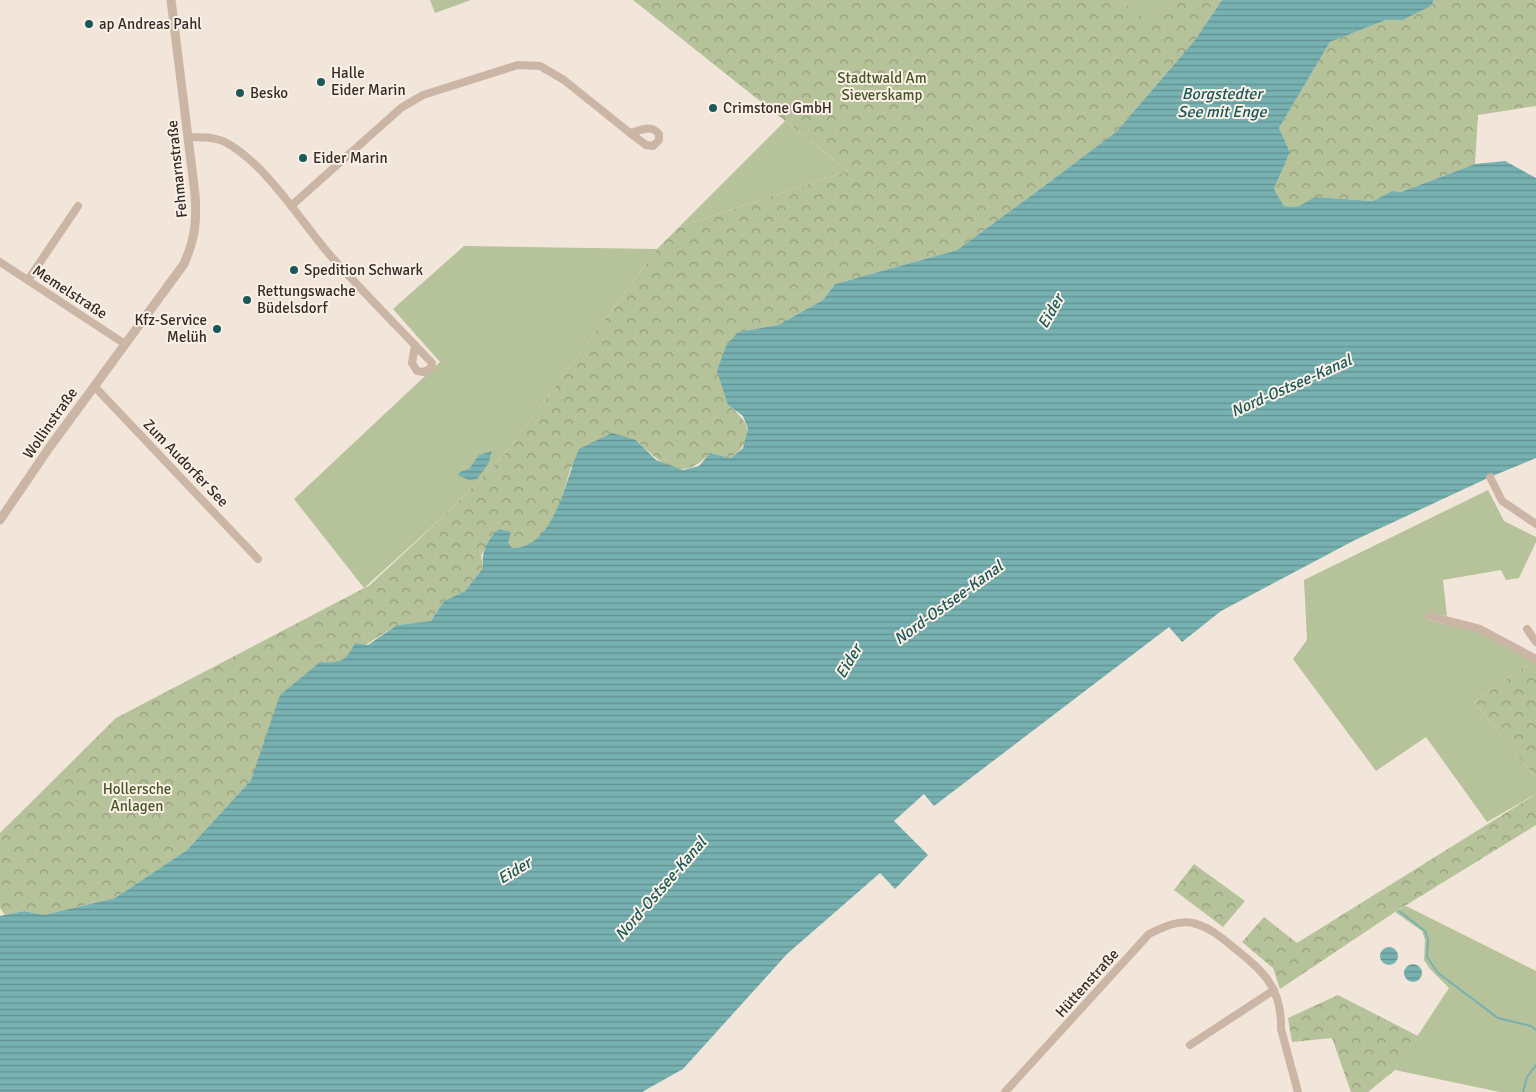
<svg xmlns="http://www.w3.org/2000/svg" width="1536" height="1092" font-family="Signika,sans-serif">
<style>
.grass{fill:#b6c299}
.forest{fill:url(#forest-crowns)}
.water{fill:url(#water-rules)}
.lines{fill:none;stroke-linecap:round;stroke-linejoin:round}
.stream{stroke:#77b1b1;stroke-width:2}
.minor{stroke:#cbb5a5;stroke-width:8}
.tertiary{stroke:#cbb5a5;stroke-width:9}
.poi-dot{fill:#1b5859;stroke:#faf0e6;stroke-width:2}
.labels{text-anchor:middle;stroke-width:4;stroke-linejoin:round;paint-order:stroke}
.poi-label{font-size:15px;fill:#362b27;stroke:#faf0e6;text-anchor:start}
.park-label{font-size:15px;fill:#475629;stroke:#faf0e6}
.street-label{font-size:15px;fill:#362b27;stroke:#faf0e6}
.water-label{font-size:16px;font-style:italic;fill:#1b5859;stroke:#faf0e6}
</style>
<defs>
<pattern id="forest-crowns" width="20" height="18" patternUnits="userSpaceOnUse" patternTransform="scale(1.25)"><rect width="20" height="18" fill="#b6c299"/><path d="M2 6a3 3 0 1 1 6 0M12 15a3 3 0 1 1 6 0" fill="none" stroke="#959e7d"/></pattern>
<pattern id="water-rules" width="6" height="5" patternUnits="userSpaceOnUse" patternTransform="scale(1.25)"><rect width="6" height="5" fill="#77b1b1"/><path d="M0 2.5h6" fill="none" stroke="#629090"/></pattern>
</defs>
<rect width="100%" height="100%" fill="#f2e6da"/>
<g class="grass">
<polygon points="430,0 471,0 435,13"/>
<polygon points="1121,0 1171,0 1151,25"/>
<polygon points="785,121 848,171 679,227"/>
<polygon points="464,246 657,249 505,454 445,515 364,588 294,499 440,362 393,309"/>
<polygon points="1488,490 1504,521 1536,537 1536,542 1519,578 1506,580 1501,570 1443,580 1447,616 1428,612 1427,620 1479,632 1533,661 1474,702 1536,778 1536,794 1487,822 1426,737 1376,771 1293,659 1307,640 1304,580"/>
<polygon points="1406,906 1536,971 1536,1092 1500,1092 1395,1070 1449,988 1430,969 1424,960 1425,940 1422,931 1395,912"/>
</g>
<g class="forest">
<path d="M633 0H1121L1151 24 1171 0H1222L1195 40 1116 132 1028 198 957 250 835 284 823 300 778 325 738 332 728 405C751 423 756 438 731 458L710 453C681 485 661 463 636 440L571 467C562 496 551 548 512 548L508 542 490 538 481 556 483 568 465 591 444 601 431 621 397 625 337 663 320 662 259 760 251 780 187 850 115 898 44 915 24 911 5 915 0 908V833L116 718 370 585 445 515 505 454 657 249 679 227 848 171Z"/>
<polygon points="1434,0 1536,0 1536,106 1478,115 1475,164 1401,192 1392,191 1373,201 1316,197 1297,207 1284,206 1274,189 1290,152 1279,128 1330,42 1386,20 1403,20 1431,6"/>
<polygon points="1533,661 1536,663 1536,778 1474,702"/>
<polygon points="1536,794 1536,825 1395,912 1280,989 1273,968 1242,942 1264,917 1297,943"/>
<polygon points="1194,864 1245,901 1223,927 1174,890"/>
<polygon points="1338,995 1418,1036 1395,1070 1368,1092 1351,1092 1332,1038 1292,1042 1288,1018"/>
</g>
<g class="water">
<path d="M1222 0H1434L1431 6 1403 20H1386L1330 42 1279 128 1290 152 1274 189 1284 206 1297 207 1315 197 1373 201 1392 191 1401 192 1475 164 1505 161 1536 178V458L1490 477 1355 540 1221 611 1182 642 1169 627 934 806 924 794 894 821 928 855 895 889 880 873 787 954 683 1069 642 1092H0V916L24 911 44 915 115 898 187 850 251 780 280 695 320 662C341 663 345 662 355 643L368 645 397 625 431 621 444 601 465 591 483 568C481 551 487 540 499 529L511 532 508 542 512 548C555 548 565 480 579 449L612 433 636 440 656 460 683 470 699 466 710 453 731 458 743 448 748 429 743 416 728 405 717 371 726 346 738 332 778 325 823 300 835 284 957 250 1028 198 1116 132 1195 40Z"/>
<polygon points="492,451 488,464 477,479 469,480 458,475 460,472 469,469 479,455"/>
<circle cx="1389" cy="956" r="9"/>
<circle cx="1413" cy="973" r="9"/>
</g>
<g class="lines">
<g class="stream">
<polyline points="1399,911 1425,931 1428,939 1427,957 1438,973 1498,1018 1531,1026 1536,1030"/>
<polyline points="1523,1092 1527,1077 1536,1065"/>
</g>
<g class="minor">
<path d="M188 137C200 138 214 136 225 142 265 163 300 220 329 254 362 291 398 327 432 363L431 368 424 372 417 371 412 363 415 345"/>
<path d="M291 206 401 108 423 95 518 65 540 66 564 80 630 133 646 145 653 146 659 140V134C651 124 641 130 630 133"/>
<polyline points="0,262 125,344"/>
<polyline points="28,280 78,206"/>
<polyline points="94,386 258,559"/>
<polyline points="1490,477 1502,501 1536,524"/>
<polyline points="1429,616 1480,629 1536,659"/>
<polyline points="1527,629 1536,642"/>
<polyline points="1190,1045 1274,990"/>
<path d="M1005 1092 1149 934C1163 927 1178 920 1193 923 1209 927 1221 937 1233 947 1263 971 1282 987 1281 1029L1298 1092"/>
</g>
<path class="tertiary" d="M0 520 49 448 184 264C195 238 197 223 195 194L171 0"/>
</g>
<g class="poi-dot">
<circle cx="89" cy="24" r="5"/>
<circle cx="321" cy="82" r="5"/>
<circle cx="240" cy="93" r="5"/>
<circle cx="713" cy="108" r="5"/>
<circle cx="303" cy="158" r="5"/>
<circle cx="294" cy="270" r="5"/>
<circle cx="247" cy="300" r="5"/>
<circle cx="217" cy="329" r="5"/>
</g>
<g class="labels">
<g class="poi-label">
<text x="99" y="29">ap Andreas Pahl</text>
<text x="331" y="78">Halle<tspan x="331" dy="17">Eider Marin</tspan></text>
<text x="250" y="98">Besko</text>
<text x="723" y="113">Crimstone GmbH</text>
<text x="313" y="163">Eider Marin</text>
<text x="304" y="275">Spedition Schwark</text>
<text x="257" y="296">Rettungswache<tspan x="257" dy="17">Büdelsdorf</tspan></text>
<text x="207" y="325" text-anchor="end">Kfz-Service<tspan x="207" dy="17">Melüh</tspan></text>
</g>
<g class="park-label">
<text x="882" y="83">Stadtwald Am<tspan x="882" dy="17">Sieverskamp</tspan></text>
<text x="137" y="794">Hollersche<tspan x="137" dy="17">Anlagen</tspan></text>
</g>
<g class="street-label">
<text transform="translate(177 169) rotate(-96)" y="5">Fehmarnstraße</text>
<text transform="translate(70 292) rotate(33)" y="5">Memelstraße</text>
<text transform="translate(50 423) rotate(-55)" y="5">Wollinstraße</text>
<text transform="translate(186 463) rotate(46)" y="5">Zum Audorfer See</text>
<text transform="translate(1087 983) rotate(-48)" y="5">Hüttenstraße</text>
</g>
<g class="water-label">
<text x="1222" y="99">Borgstedter<tspan x="1222" dy="18">See mit Enge</tspan></text>
<text transform="translate(1050 311) rotate(-60)" y="6">Eider</text>
<text transform="translate(1291 385) rotate(-24)" y="6">Nord-Ostsee-Kanal</text>
<text transform="translate(948 602) rotate(-36)" y="6">Nord-Ostsee-Kanal</text>
<text transform="translate(848 661) rotate(-59)" y="6">Eider</text>
<text transform="translate(514 870) rotate(-31)" y="6">Eider</text>
<text transform="translate(660 888) rotate(-49)" y="6">Nord-Ostsee-Kanal</text>
</g>
</g>
</svg>
